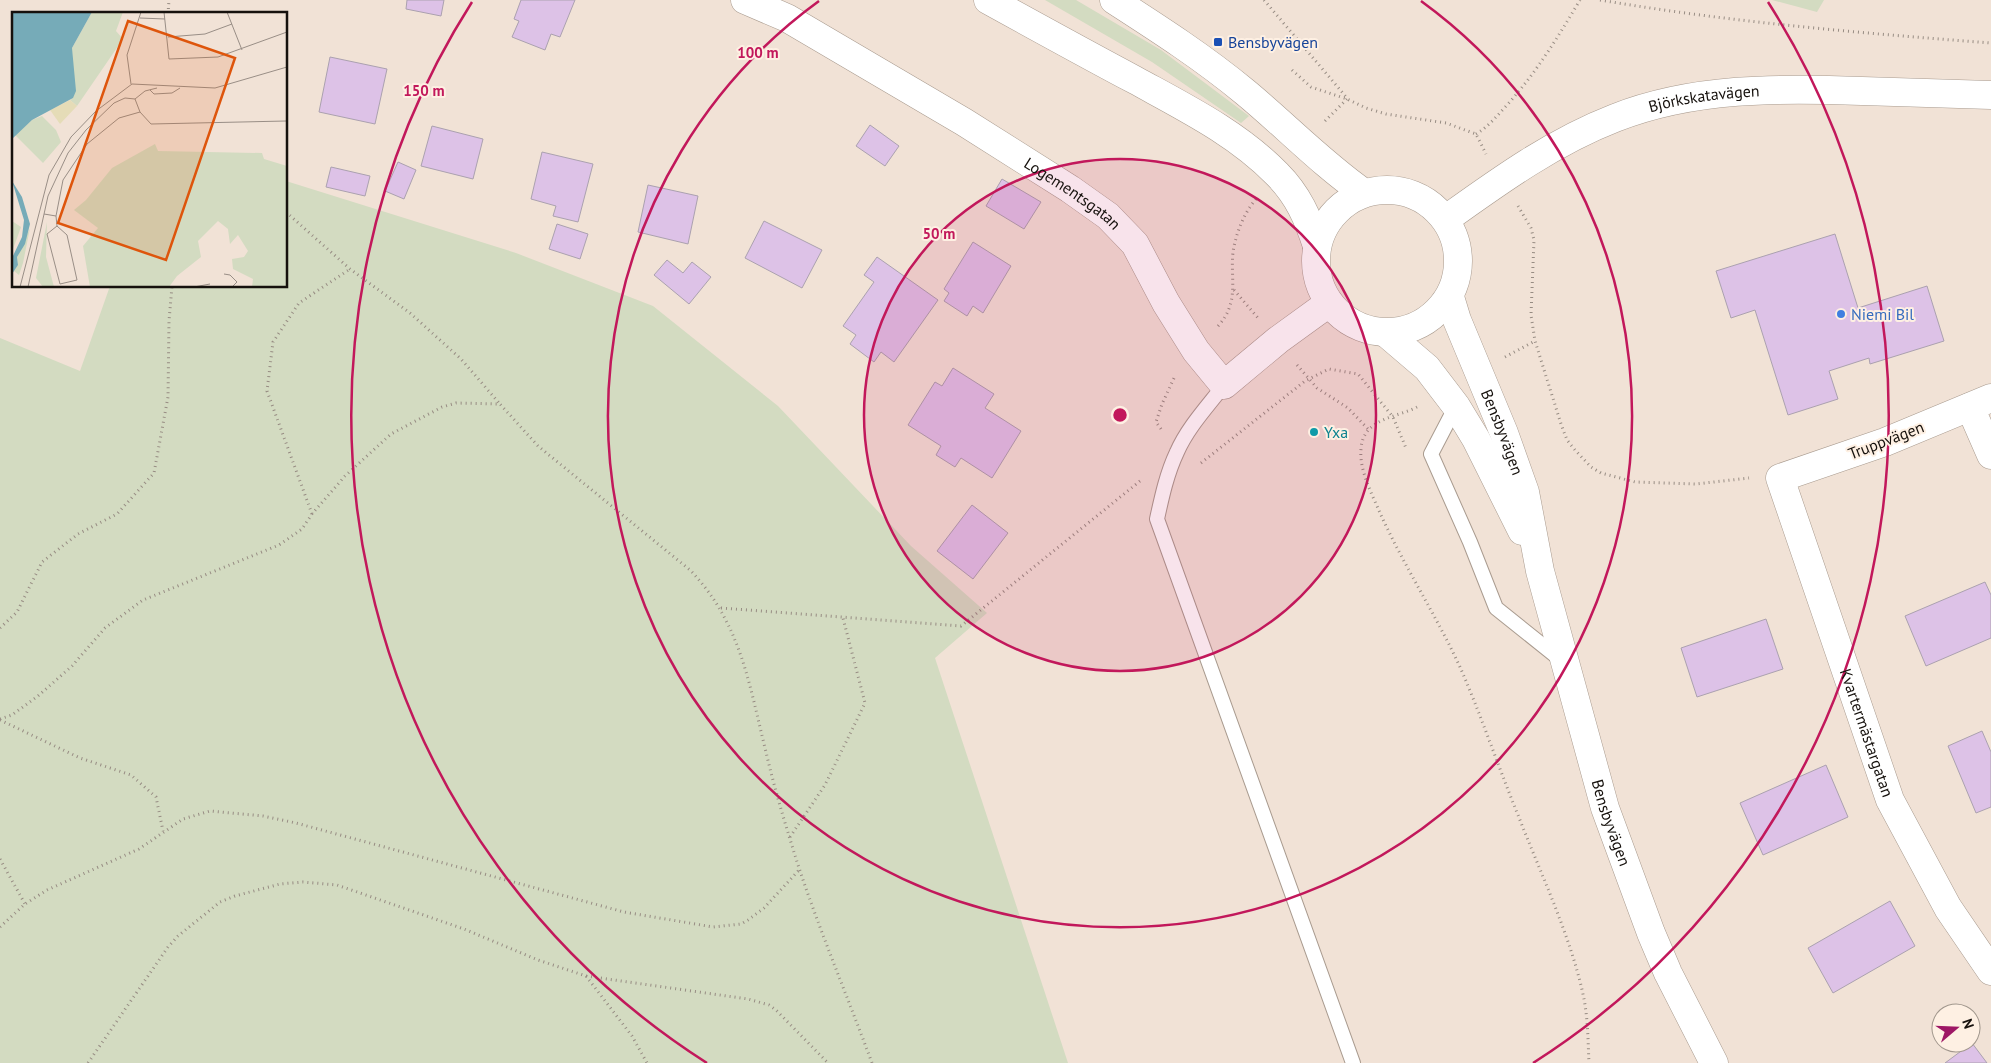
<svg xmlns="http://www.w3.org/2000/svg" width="1991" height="1063" font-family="'PT Sans',sans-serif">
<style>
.green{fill:#d3dbc1}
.building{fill:#ddc2e7;stroke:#aba1af}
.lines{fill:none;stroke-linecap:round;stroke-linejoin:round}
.service-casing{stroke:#a99b8f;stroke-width:16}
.minor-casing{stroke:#a99b8f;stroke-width:29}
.secondary-casing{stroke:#a99b8f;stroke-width:29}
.path{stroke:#978c83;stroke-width:3;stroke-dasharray:1 4;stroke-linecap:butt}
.service{stroke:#fff;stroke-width:14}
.minor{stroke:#fff;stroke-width:28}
.secondary{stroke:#fff;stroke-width:28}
.ring{fill:none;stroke:#c2185b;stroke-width:2.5}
.transit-dot{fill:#1a4fb4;stroke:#fef0e3;stroke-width:2}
.shop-dot{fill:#3f7fe0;stroke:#fef0e3;stroke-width:2}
.culture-dot{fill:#0f9aa8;stroke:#fef0e3;stroke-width:2}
.labels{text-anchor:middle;stroke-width:4;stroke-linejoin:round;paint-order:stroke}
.transit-label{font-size:16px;fill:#164399;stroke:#fef0e3;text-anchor:start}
.street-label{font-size:16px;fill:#16110d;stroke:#fef0e3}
.shop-label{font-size:16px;fill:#366cbe;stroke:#fef0e3;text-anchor:start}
.culture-label{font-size:16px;fill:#0d838f;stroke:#fef0e3;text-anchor:start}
.inset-road{fill:none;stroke:#998e86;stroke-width:1}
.view{fill:#de550c;fill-opacity:0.15;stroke:#de550c;stroke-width:2.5}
.inset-edge{fill:none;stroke:#16110d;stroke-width:2.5}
.centre{fill:#c2185b;stroke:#fef0e3;stroke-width:2.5}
.ring-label{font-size:15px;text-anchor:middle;font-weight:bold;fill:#c2185b;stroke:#fef0e3;stroke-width:4;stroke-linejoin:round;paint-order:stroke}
</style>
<rect width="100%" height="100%" fill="#f1e2d6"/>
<g class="green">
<polygon points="1045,0 1076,0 1161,50 1249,116 1241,123 1152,62"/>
<polygon points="1772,0 1824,0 1817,12"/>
<polygon points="286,181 516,253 653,306 778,406 911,546 987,613 935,658 1068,1063 0,1063 0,338 80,371 110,286 286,286"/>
</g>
<g class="building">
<polygon points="407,0 444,0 441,16 406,9"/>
<polygon points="521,0 575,0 560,37 551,34 545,50 512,37 519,21 514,19"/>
<polygon points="330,57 387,69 375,124 319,112"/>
<polygon points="870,125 899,146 885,166 856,146"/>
<polygon points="432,126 483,139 473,179 421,166"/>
<polygon points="542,152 593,164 578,222 553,216 556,206 531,199"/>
<polygon points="398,162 416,170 404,199 385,191"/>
<polygon points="331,167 370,176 365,196 326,187"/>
<polygon points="1002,179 1041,202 1024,229 986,206"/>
<polygon points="648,185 698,196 688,244 638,232"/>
<polygon points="764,221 822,250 802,288 745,258"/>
<polygon points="557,224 588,234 580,259 549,249"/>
<polygon points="1835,234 1858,308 1927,286 1944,341 1870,364 1869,358 1829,371 1838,399 1788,415 1755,310 1731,318 1716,271"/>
<polygon points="973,242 1011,266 983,313 973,306 967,316 944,301 949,293 944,289"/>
<polygon points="877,257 938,300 894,362 881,352 874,362 850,344 856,335 843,326 874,282 864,275"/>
<polygon points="667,260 683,273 692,262 711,277 689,304 654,275"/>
<polygon points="953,368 994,394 985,408 1021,431 992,478 961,458 955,467 936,455 941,446 908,425 935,382 942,386"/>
<polygon points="972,505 1008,533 973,579 937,551"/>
<polygon points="1985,582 1991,595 1991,638 1926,666 1905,616"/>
<polygon points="1766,619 1783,669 1697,697 1681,648"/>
<polygon points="1982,731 1991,752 1991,807 1976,813 1948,746"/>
<polygon points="1826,765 1848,817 1763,855 1740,803"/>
<polygon points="1890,901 1915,946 1833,993 1808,948"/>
<polygon points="1972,1043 1987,1063 1945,1063"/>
</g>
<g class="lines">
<g class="service-casing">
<g id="service">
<path d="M1224 385C1208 406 1188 427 1177 452 1167 473 1162 496 1157 519L1353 1063"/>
<polyline points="1456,406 1431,454 1470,542 1496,608 1561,660"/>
</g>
</g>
<g class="minor-casing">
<g id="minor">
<path id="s1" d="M745 0 787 18 964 122 1070 189 1108 216 1135 244 1166 303 1196 351 1224 385 1278 340 1329 303"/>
<path id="s2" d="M1446 219C1499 181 1553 142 1615 118 1693 87 1780 88 1862 91 1905 92 1948 94 1991 95"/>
<path id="s3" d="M1991 398 1885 442 1780 478 1890 800 1948 908 1991 971"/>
<polyline points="1970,407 1991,455"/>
</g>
</g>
<g class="secondary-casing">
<g id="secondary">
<path d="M988 0C1037 27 1086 54 1135 80 1184 107 1237 133 1277 174 1298 195 1308 218 1317 246"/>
<path d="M1114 0C1159 29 1204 58 1245 92 1285 125 1321 163 1364 193"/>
<circle cx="1387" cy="261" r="71"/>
<path id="s4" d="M1450 297 1457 320 1504 433 1525 492 1540 571 1605 808 1651 933 1668 973 1714 1063"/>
<polyline points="1386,333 1427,368 1456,406 1476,439 1522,531"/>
</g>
</g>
<g class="path">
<polyline points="1264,0 1347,98"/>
<path d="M1600 0C1729 22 1860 33 1991 43"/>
<polyline points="168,14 169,0"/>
<polyline points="1292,70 1311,87 1347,99 1366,108 1386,114 1446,123 1476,134 1486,154"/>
<polyline points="1325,121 1347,99"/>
<path d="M1476 134C1488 127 1497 116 1507 105 1536 73 1558 37 1580 0"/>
<polyline points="1518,206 1531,228 1534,240 1531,315 1535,341 1561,424 1567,440 1575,450 1591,467 1601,473 1635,482 1696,484 1749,478"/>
<polyline points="286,212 350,269 410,313 461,359 500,404"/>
<polyline points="1234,290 1258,318"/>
<path d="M1218 326C1240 302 1230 279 1233 252 1236 233 1244 213 1256 199"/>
<polyline points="1505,357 1535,341"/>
<polyline points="1297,365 1317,388 1348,408 1368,429"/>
<path d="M1417 407C1396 418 1363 418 1361 449 1359 470 1372 494 1380 513 1404 566 1436 615 1460 667 1481 715 1498 766 1518 815 1540 872 1572 939 1584 999 1588 1020 1588 1042 1589 1063"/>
<polyline points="1161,429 1156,422 1162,404 1175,376"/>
<polyline points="1201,463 1305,381 1329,369 1358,374 1393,417 1406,448"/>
<polyline points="312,514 267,391 273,342 299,303 350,269"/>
<polyline points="721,608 961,626 1140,481"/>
<polyline points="0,628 17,612 42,562 78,534 117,514 154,473 168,397 169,321 172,286"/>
<path d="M0 719 12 715 38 696 72 666 105 628 143 600 279 545 302 529 312 514 345 476 391 434 442 407 456 403 500 404 538 446 690 570C741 623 749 684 766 752 775 791 787 830 799 868 821 934 848 998 872 1063"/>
<polyline points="0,720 80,758 131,775 156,797 163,831"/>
<polyline points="790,837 825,785 865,703 843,618"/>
<polyline points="0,859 25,904"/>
<polyline points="0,927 25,904 47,890 139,849 183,819 210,811 263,816 296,823 624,912 713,927 741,924 748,920 764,908 800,869"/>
<polyline points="586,976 632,1036 647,1063"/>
<polyline points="88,1063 168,947 178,936 220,902 235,896 280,884 303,882 337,885 464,929 538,960 586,976 748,999 769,1005 776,1010 828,1063"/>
</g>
<use href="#service" class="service"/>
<use href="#minor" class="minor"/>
<use href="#secondary" class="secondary"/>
</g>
<circle cx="1120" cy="415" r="256" fill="#c2185b" fill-opacity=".12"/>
<g class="ring">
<circle cx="1120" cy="415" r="256"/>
<path d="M1421 1A512 512 0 1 1 819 1"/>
<path d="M707 1063A768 768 0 0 1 472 2M1768 2A768 768 0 0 1 1533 1063"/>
</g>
<rect class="transit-dot" x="1213" y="37" width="10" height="10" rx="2.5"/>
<circle class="shop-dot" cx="1841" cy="314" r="5"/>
<circle class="culture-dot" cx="1314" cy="432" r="5"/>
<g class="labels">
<g class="transit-label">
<text x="1228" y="48">Bensbyvägen</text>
</g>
<g class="street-label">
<text dy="6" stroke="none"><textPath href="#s2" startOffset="289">Björkskatavägen</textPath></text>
<text dy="6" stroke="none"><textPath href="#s1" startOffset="381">Logementsgatan</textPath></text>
<text dy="6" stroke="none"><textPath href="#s4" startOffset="145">Bensbyvägen</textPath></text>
<text transform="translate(1886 440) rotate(-21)" y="6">Truppvägen</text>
<text dy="6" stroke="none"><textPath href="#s3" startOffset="495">Kvartermästargatan</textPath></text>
<text dy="6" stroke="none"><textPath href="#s4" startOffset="551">Bensbyvägen</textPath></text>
</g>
<g class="shop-label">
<text x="1851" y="320">Niemi Bil</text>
</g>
<g class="culture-label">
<text x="1324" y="438">Yxa</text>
</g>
</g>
<g transform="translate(12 12)">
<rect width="275" height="275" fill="#f1e2d6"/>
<path d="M80 0H111L104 19 111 27 65 94 58 88 61 86 60 36ZM30 104 44 118 49 130 31 151 3 123 20 108ZM143 132 146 139 250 141 252 147 275 154V275H240L241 267 221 257 220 247 232 245 236 239 226 223 218 232 216 217 206 209 186 229 189 245 165 264 157 275H78L71 234 86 216 62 198 74 188 100 156ZM0 209 9 215 0 240ZM35 210 34 245 42 275H31L24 266ZM18 216 11 251 7 263 2 259 6 253 5 245Z" fill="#d3dbc1"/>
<path d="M58 88 65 94 48 112 38 98Z" fill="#e5dcb7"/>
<path d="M0 0H80L60 36 64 79 61 86 20 108 0 127ZM0 169 10 185 18 212 13 232 5 245 6 253 0 262V246L10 225 12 208Z" fill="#76abb8"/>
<path class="inset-road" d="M152 0 157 47 206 45 275 20M215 0 230 38M128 6 153 7M156 25 193 22 220 12M119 72 115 43 129 0M138 78 142 82 160 81 168 76M128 100 139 112 274 109M32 202 44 204 51 168 75 132 107 106 128 100 123 87M44 204 45 214 55 223 65 268 48 272 35 222 45 214M212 262 218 263 225 270 220 275M8 275 37 163 59 125 84 99 120 72 203 76 275 55M16 275 36 184 56 141 74 118 102 91 113 86 123 87 133 79 145 76M182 275 198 272"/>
<path class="view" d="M116 9 223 46 154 248 46 211Z"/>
<rect width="275" height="275" class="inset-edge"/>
</g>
<circle cx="1120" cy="415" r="8" class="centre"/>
<g class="ring-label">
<text x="758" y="58">100 m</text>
<text x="424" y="96">150 m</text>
<text x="939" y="239">50 m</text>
</g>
<g transform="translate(1956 1028) rotate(71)"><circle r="24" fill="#fef0e3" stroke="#a1978d"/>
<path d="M0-4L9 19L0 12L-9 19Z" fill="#9e1765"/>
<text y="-8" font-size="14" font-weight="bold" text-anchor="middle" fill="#16110d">N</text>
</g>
</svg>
